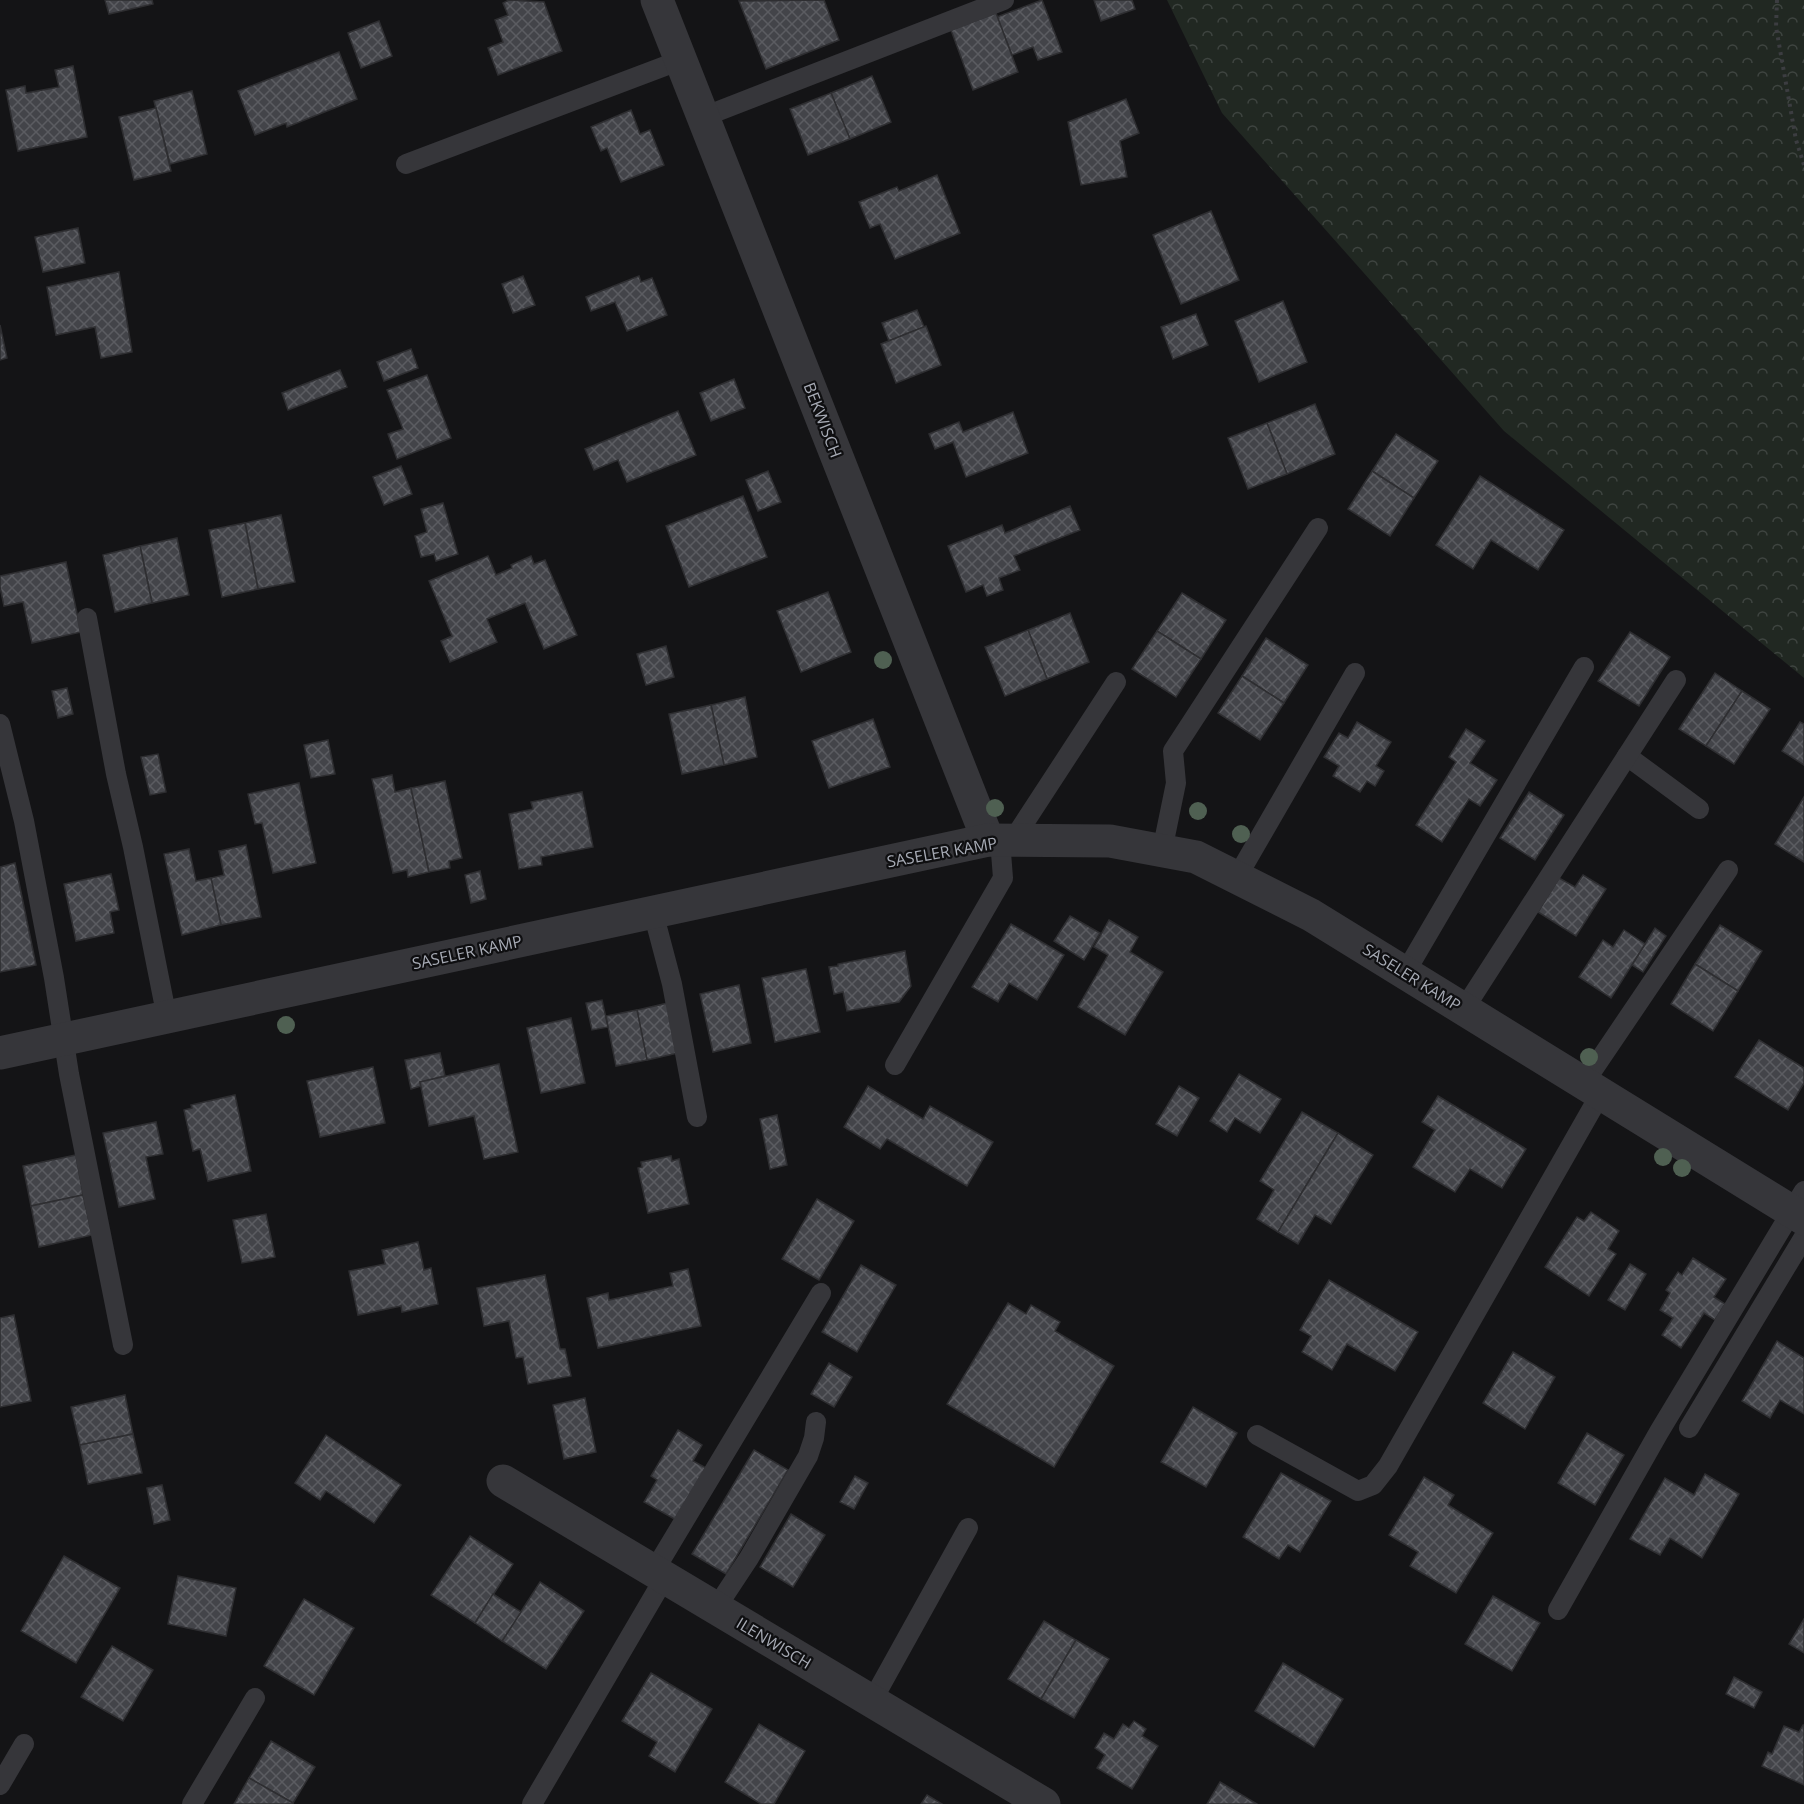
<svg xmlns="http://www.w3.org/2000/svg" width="1804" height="1804" font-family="'Open Sans',sans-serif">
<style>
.forest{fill:url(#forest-crowns)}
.building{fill:url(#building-cross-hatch);stroke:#2e2e31;stroke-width:1.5}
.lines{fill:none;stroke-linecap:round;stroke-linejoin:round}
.path{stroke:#3c3d41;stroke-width:4;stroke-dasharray:3 4.5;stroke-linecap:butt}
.lane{stroke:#36363a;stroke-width:20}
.street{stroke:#36363a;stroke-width:33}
.tree{fill:#4f6052}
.labels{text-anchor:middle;stroke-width:4.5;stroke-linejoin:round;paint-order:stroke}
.street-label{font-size:16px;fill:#a7abb5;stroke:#0f0f11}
</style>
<defs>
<pattern id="forest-crowns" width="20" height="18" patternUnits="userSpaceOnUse" patternTransform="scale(1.5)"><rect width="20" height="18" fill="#212822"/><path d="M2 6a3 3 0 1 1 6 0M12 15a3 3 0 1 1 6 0" fill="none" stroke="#3e4440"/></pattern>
<pattern id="building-cross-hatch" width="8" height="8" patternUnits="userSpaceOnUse" patternTransform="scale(1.5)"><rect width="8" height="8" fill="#434449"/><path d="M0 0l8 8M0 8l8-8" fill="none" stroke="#5b5c61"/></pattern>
</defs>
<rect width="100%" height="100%" fill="#141416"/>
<polygon class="forest" points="1167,0 1804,0 1804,678 1504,431 1222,113"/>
<g class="building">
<polygon points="105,0 152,0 153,4 109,14"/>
<polygon points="509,0 544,2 562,51 498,75 488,48 503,42 495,20 508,15 503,3"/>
<polygon points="824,0 839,40 766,69 739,1"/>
<polygon points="1042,0 1062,52 1038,60 1033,47 1012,55 997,17"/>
<polygon points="1094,0 1132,0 1135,9 1101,21"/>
<polygon points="996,13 1018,72 973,90 951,30"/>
<polygon points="379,21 392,56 361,68 348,33"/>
<polygon points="339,52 357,99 287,127 286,123 255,135 238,91"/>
<polygon points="73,66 87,137 18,151 6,90 25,86 26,93 59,87 55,70"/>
<polygon points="872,76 891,122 850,139 831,93"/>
<polygon points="192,91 207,154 170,164 154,101"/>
<polygon points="831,93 850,139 808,155 790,109"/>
<polygon points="1126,99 1139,133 1120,141 1127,177 1081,185 1068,122"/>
<polygon points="156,108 171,171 134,180 119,117"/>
<polygon points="631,110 640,134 650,130 664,165 621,182 607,148 601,151 591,127"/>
<polygon points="937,175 960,233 895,259 880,224 870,228 859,202 897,187 899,191"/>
<polygon points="1211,211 1239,280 1181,304 1153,235"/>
<polygon points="78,228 85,263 43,272 35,237"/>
<polygon points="119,272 132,352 101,358 95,327 56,335 47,287"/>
<polygon points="523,276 535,305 513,313 502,284"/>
<polygon points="639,276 641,282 652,278 667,315 627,331 615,302 591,311 586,297"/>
<polygon points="1283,301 1307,362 1259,382 1235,321"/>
<polygon points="917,310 924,327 889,341 882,323"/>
<polygon points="1196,314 1208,345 1173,359 1161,327"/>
<polygon points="0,325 7,358 0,360"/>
<polygon points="926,326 941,365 896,383 881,344"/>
<polygon points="411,349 418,368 384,381 377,362"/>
<polygon points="340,370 347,387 288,410 282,393"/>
<polygon points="427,375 451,438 397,459 388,434 403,429 387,390"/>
<polygon points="734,379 745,408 711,421 700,393"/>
<polygon points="1315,404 1335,454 1287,474 1267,423"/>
<polygon points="678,411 696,455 627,482 618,460 594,470 585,449"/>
<polygon points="1013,412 1028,453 966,477 953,442 935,449 929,434 959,422 963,432"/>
<polygon points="1267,423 1287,474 1248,489 1228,438"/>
<polygon points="1396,434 1438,461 1414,498 1372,471"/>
<polygon points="401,466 412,494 384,505 373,477"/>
<polygon points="768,471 781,502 758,511 746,480"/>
<polygon points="1372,471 1414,498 1390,536 1348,509"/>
<polygon points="1480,476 1564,530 1538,570 1491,540 1473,569 1436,545"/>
<polygon points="743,496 767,557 689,587 666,526"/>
<polygon points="443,503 458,554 436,561 434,554 421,557 415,536 427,532 421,509"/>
<polygon points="1070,506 1080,530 1014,556 1020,570 999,578 1003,590 987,596 983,585 966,592 948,546 1002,525 1005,533"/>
<polygon points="281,515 295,582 258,589 245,523"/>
<polygon points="245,523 258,589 222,597 209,530"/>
<polygon points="177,538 189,595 152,603 140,546"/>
<polygon points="140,546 152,603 115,612 103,555"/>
<polygon points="488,556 496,575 512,568 511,565 531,556 534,564 545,560 577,635 544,649 525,603 487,619 497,642 450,662 441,641 452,636 429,581"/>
<polygon points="66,562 81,632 32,643 23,602 4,606 0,587 0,576"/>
<polygon points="828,592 851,652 801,672 777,611"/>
<polygon points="1182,593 1226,620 1201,659 1157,631"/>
<polygon points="1070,613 1089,662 1047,679 1028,630"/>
<polygon points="1028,630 1047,679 1005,696 985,647"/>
<polygon points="1157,631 1201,659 1176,697 1132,669"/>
<polygon points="1630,632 1670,657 1639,706 1598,681"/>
<polygon points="1266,638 1308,665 1284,703 1242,676"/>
<polygon points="666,646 674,677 646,685 637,654"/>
<polygon points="1715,673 1742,691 1706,746 1679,729"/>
<polygon points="1242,676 1284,703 1260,740 1218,713"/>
<polygon points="67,688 73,714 58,718 52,691"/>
<polygon points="1742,691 1770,709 1734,764 1706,746"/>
<polygon points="745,697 757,757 724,765 711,705"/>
<polygon points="711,705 724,765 682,774 669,714"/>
<polygon points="873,719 890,767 829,788 812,741"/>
<polygon points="1357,722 1391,742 1376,766 1384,771 1375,786 1367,781 1360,792 1333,776 1339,766 1324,757 1339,733 1348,738"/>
<polygon points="1800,722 1804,724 1804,765 1782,751"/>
<polygon points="1466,729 1485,741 1470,763 1497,780 1480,806 1469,799 1442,842 1416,825 1456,762 1449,757"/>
<polygon points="328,740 335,774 311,778 304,745"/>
<polygon points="158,754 166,792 150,795 141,757"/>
<polygon points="392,775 395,792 411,788 429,872 408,877 407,870 393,873 372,779"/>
<polygon points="445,781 462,858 449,861 450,868 429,872 411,788"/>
<polygon points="299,783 316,863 273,873 262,823 255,824 248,794"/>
<polygon points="582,792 593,847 541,857 542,865 519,869 509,814 533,809 531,802"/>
<polygon points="1529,792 1564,815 1535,860 1500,838"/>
<polygon points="1804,797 1804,862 1775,844"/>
<polygon points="246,845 261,917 221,925 211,878 224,875 219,851"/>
<polygon points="189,849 196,881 211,878 221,925 182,935 164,854"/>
<polygon points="15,863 36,965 0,972 0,867"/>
<polygon points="480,871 486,899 471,903 465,875"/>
<polygon points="111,874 119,910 110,912 114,933 76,941 64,884"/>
<polygon points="1583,875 1606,889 1576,936 1538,912 1559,878 1575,887"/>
<polygon points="1070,916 1100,933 1084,960 1054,941"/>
<polygon points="1109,920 1138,937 1130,952 1163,972 1125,1035 1078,1007 1108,955 1094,947"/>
<polygon points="1011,924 1064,955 1037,1000 1009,983 998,1002 972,987"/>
<polygon points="1720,925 1762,951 1738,991 1695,964"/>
<polygon points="1655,928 1666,936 1643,972 1632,965"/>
<polygon points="1624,930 1645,944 1611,998 1579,977 1603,940 1613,947"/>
<polygon points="905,951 911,986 899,1002 847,1011 843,992 834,994 829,967 838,966 838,964"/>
<polygon points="1695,964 1738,991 1713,1031 1671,1004"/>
<polygon points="806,969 820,1032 775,1042 762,978"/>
<polygon points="739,985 751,1043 713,1052 700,994"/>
<polygon points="602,1000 608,1027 592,1030 586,1003"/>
<polygon points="668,1003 678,1053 647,1060 637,1010"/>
<polygon points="637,1010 647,1060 616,1066 606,1016"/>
<polygon points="571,1018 585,1083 541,1093 527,1028"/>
<polygon points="1759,1040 1804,1068 1804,1083 1788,1110 1735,1077"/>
<polygon points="440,1053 445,1076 420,1082 421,1086 411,1089 405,1060"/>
<polygon points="499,1064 518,1152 484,1159 474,1116 429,1126 420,1082"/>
<polygon points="373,1067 385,1123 320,1137 307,1081"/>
<polygon points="1239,1074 1281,1099 1260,1133 1235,1118 1227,1132 1210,1121"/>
<polygon points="868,1086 923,1119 930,1106 993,1142 967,1186 887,1139 880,1149 844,1127"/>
<polygon points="1179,1086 1199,1098 1177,1136 1156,1124"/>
<polygon points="235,1095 251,1171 208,1181 200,1149 193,1151 184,1110 192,1108 191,1105"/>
<polygon points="1438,1096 1526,1149 1502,1188 1470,1169 1455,1192 1413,1167 1435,1130 1422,1122"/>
<polygon points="1302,1112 1338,1133 1278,1232 1257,1219 1274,1190 1260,1181"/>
<polygon points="777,1115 787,1165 770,1169 760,1119"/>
<polygon points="156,1122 163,1154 146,1157 155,1199 119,1207 103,1133"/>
<polygon points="1338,1133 1373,1155 1331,1224 1315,1215 1298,1244 1278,1232"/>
<polygon points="76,1155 83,1195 31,1206 23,1166"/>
<polygon points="671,1156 672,1161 679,1159 689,1204 648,1213 638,1168 642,1167 641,1162"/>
<polygon points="83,1195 92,1235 39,1247 31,1206"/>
<polygon points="817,1199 854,1221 819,1280 782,1259"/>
<polygon points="1591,1212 1619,1231 1608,1249 1616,1254 1589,1296 1545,1267 1577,1217 1584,1221"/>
<polygon points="266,1214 275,1257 242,1263 233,1220"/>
<polygon points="418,1242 424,1270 431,1268 438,1304 402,1312 401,1306 358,1315 349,1271 385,1264 382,1250"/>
<polygon points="1693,1258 1726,1279 1714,1297 1725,1304 1715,1320 1704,1313 1681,1348 1662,1335 1673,1318 1660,1310 1670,1293 1666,1290 1678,1272 1682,1275"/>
<polygon points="1630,1264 1646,1274 1625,1310 1608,1300"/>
<polygon points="861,1265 896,1285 857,1352 822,1332"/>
<polygon points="688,1269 701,1326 598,1348 587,1298 608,1293 609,1300 673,1286 670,1273"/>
<polygon points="545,1275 560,1349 565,1349 571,1376 528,1384 523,1357 516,1358 509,1321 484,1326 477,1288"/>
<polygon points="1329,1280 1418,1332 1395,1371 1347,1344 1332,1370 1302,1352 1311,1336 1300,1330"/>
<polygon points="1008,1303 1026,1314 1031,1305 1060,1322 1055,1331 1114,1366 1054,1467 947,1404"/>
<polygon points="14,1315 31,1401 0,1407 0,1318"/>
<polygon points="1777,1341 1804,1358 1804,1414 1780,1400 1770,1418 1742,1401"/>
<polygon points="1513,1352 1555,1377 1525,1429 1483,1403"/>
<polygon points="829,1363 852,1377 834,1407 811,1394"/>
<polygon points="125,1395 133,1434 80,1445 71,1407"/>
<polygon points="585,1398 596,1452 564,1459 553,1405"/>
<polygon points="1193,1407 1237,1433 1206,1487 1161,1462"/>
<polygon points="678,1430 702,1445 693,1461 708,1469 678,1521 644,1502 657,1480 651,1476"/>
<polygon points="1587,1433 1624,1455 1595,1505 1558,1483"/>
<polygon points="133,1434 142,1473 88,1484 80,1445"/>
<polygon points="326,1435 401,1485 374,1523 326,1491 320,1500 295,1483"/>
<polygon points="754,1450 788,1470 726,1574 692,1554"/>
<polygon points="1281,1473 1331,1501 1300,1552 1288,1545 1279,1559 1243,1537"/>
<polygon points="1705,1474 1739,1494 1702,1558 1670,1538 1660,1555 1630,1539 1665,1478 1694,1495"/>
<polygon points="855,1476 868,1483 854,1509 840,1502"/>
<polygon points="1424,1477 1454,1495 1448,1505 1493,1533 1456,1593 1410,1566 1418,1552 1389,1535"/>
<polygon points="162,1485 170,1520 154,1524 147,1488"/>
<polygon points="791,1514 825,1535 793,1587 760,1567"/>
<polygon points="470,1536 513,1564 475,1623 431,1595"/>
<polygon points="64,1556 120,1588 76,1663 21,1631"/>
<polygon points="178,1576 236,1588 226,1636 168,1624"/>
<polygon points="540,1582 584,1611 546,1669 502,1641"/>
<polygon points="493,1594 521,1612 502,1641 475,1623"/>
<polygon points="1493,1596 1540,1623 1512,1671 1465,1644"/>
<polygon points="304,1599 354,1628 314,1695 264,1666"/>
<polygon points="1804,1619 1804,1653 1789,1644"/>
<polygon points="1044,1621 1076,1640 1041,1699 1008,1679"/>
<polygon points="1076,1640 1109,1659 1074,1718 1041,1699"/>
<polygon points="112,1646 153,1670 123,1721 81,1697"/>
<polygon points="1283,1663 1343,1699 1314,1747 1255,1711"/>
<polygon points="651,1673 712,1709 675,1772 649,1756 657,1742 622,1721"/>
<polygon points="1734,1677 1762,1692 1754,1708 1726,1694"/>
<polygon points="1134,1721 1146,1729 1142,1736 1158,1746 1132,1789 1097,1768 1105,1755 1095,1748 1104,1733 1114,1739 1123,1724 1129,1728"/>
<polygon points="759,1724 805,1751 774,1804 761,1804 725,1782"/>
<polygon points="1803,1725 1804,1725 1804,1785 1762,1766 1768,1752 1772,1754 1784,1726 1799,1732"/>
<polygon points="271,1741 315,1767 293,1803 249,1778"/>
<polygon points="249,1778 293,1803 293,1804 234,1804"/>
<polygon points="1220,1782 1257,1804 1207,1804"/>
<polygon points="927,1795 942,1804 921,1804"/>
</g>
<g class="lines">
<polyline class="path" points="1777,0 1776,27 1796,140 1804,165"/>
<g class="lane">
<polyline points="703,117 1004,0"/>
<polyline points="406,164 681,60"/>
<polyline points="87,618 116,774 133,847 167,1018"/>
<polyline points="0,724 24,821 54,978 69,1074 123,1345"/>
<polyline points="1627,756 1699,809"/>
<polyline points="1013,840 1116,682"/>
<polyline points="1162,851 1176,783 1173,751 1318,528"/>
<polyline points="1237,877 1355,673"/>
<polyline points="653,912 672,984 697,1117"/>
<polyline points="1405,973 1584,667"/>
<polyline points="1464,1009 1676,680"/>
<polyline points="895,1065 1003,878 1000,840"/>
<polyline points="1584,1083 1728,870"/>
<polyline points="1689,1428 1804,1237"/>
<polyline points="1257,1435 1358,1491 1373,1485 1388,1466 1601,1093"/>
<polyline points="654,1571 821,1293"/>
<polyline points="716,1608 749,1558 808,1456 814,1438 816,1422"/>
<polyline points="1558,1610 1659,1432 1804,1191"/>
<polyline points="872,1701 968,1528"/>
<polyline points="0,1785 24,1744"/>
<polyline points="192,1804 255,1698"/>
<polyline points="532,1804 665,1577"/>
</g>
<g class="street">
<polyline points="657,0 988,840"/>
<polyline points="0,1053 988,840 1110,841 1196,857 1311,915 1804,1219"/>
<polyline points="503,1481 1044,1804"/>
</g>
</g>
<g class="tree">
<circle cx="883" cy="660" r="9"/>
<circle cx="995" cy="808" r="9"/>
<circle cx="1198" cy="811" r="9"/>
<circle cx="1241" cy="834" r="9"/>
<circle cx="286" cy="1025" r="9"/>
<circle cx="1589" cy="1057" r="9"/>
<circle cx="1663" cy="1157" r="9"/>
<circle cx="1682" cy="1168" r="9"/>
</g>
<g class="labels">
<g class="street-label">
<text transform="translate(823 420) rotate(69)" y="6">BEKWISCH</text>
<text transform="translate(942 852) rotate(-10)" y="6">SASELER KAMP</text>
<text transform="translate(467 952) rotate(-12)" y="6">SASELER KAMP</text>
<text transform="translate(1412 977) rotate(32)" y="6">SASELER KAMP</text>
<text transform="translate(774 1643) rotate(31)" y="6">ILENWISCH</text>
</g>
</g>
</svg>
